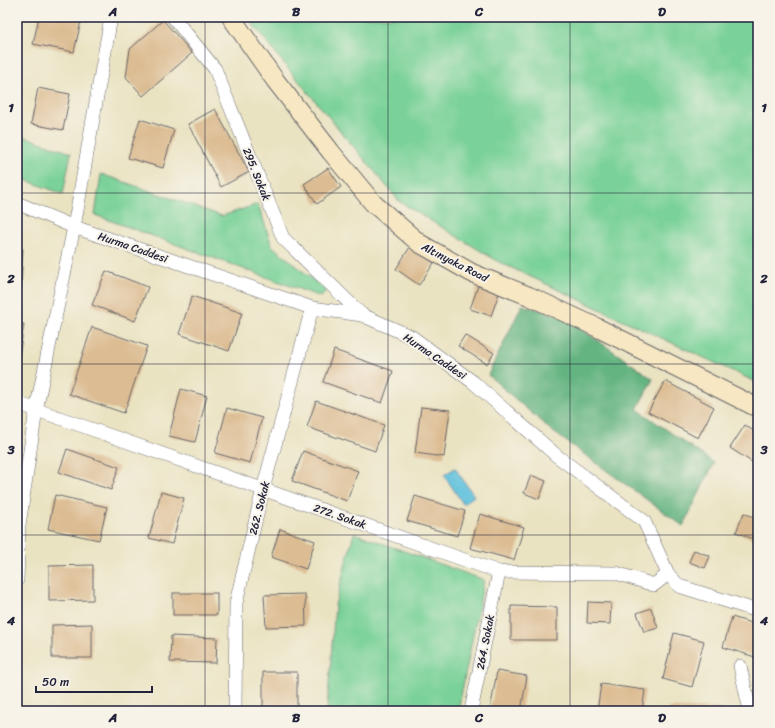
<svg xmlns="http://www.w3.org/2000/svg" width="775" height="728" font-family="Sriracha,sans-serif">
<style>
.green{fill:#7ad298;stroke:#4e7a6a}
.forest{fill:#63b480;stroke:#426b5e}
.water{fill:#5fc1dd;stroke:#40728c}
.building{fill:#dcbc92}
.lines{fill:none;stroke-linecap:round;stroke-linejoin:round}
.street-casing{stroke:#68666a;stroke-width:14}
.secondary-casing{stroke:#68666a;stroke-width:20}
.street{stroke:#fff;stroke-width:13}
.secondary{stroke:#f7e8c3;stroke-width:18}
.grid{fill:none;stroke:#22223b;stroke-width:1;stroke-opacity:0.55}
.labels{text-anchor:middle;stroke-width:4;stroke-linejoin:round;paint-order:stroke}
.street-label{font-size:11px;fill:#22223b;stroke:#f7f3e8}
.neatline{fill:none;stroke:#22223b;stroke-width:1.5}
.grid-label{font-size:13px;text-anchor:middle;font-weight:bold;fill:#22223b}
</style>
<rect width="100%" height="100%" fill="#f7f3e8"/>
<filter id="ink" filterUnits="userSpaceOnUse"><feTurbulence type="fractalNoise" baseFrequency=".025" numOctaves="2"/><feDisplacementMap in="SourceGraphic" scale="8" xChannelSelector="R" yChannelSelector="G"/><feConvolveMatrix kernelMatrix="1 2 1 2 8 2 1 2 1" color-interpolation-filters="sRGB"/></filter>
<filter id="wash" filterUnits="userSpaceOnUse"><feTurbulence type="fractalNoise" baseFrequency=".012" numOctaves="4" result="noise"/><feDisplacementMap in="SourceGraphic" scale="16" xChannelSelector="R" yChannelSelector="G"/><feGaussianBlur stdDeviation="0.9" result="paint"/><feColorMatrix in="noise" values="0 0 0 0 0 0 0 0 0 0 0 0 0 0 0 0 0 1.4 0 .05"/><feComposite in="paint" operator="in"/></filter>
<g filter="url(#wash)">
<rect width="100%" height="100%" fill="#eae3c2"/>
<g class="green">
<polygon points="247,17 758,17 758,383 499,262 400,202 281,60"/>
<polygon points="17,134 71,153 63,194 17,177"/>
<polygon points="101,174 222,216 258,204 272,246 326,290 321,297 95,215"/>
<polygon points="354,533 484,580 458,711 327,711 335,605"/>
</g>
<polygon class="forest" points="522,305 564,317 653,379 637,409 714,463 683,526 552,431 488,375"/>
<polygon class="water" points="455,468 474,496 463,504 444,475"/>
<g id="blocks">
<g class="building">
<polygon points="39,17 82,17 74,52 33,44"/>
<polygon points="163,20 192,53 143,96 126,77 130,49"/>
<polygon points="38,88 70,94 63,130 31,124"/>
<polygon points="215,109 249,172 221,187 188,124"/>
<polygon points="140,119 174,130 163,168 128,158"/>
<polygon points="328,168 341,187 317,204 304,184"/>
<polygon points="410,247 434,263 419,285 396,269"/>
<polygon points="17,249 23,249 21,289 17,289"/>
<polygon points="106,271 148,287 135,321 92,305"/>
<polygon points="478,286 499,293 491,316 470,309"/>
<polygon points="192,296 242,313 229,351 179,334"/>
<polygon points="17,323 24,324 18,365 17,365"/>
<polygon points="92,327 147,346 124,413 69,394"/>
<polygon points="465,335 494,353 487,364 458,346"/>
<polygon points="334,350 393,371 382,403 323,382"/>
<polygon points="665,381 714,407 698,438 648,412"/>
<polygon points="181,389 207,396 195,442 169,436"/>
<polygon points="316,401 384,425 375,451 307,427"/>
<polygon points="421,407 450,410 444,457 415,453"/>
<polygon points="227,408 262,418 250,463 215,453"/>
<polygon points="745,425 758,434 758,466 730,448"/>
<polygon points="67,449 119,467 111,490 59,472"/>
<polygon points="303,451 358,471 347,501 292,481"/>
<polygon points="531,475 546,481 539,499 524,493"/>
<polygon points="161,492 184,498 172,544 149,538"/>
<polygon points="55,495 107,507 99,540 48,529"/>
<polygon points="415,496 465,511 457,536 407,521"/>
<polygon points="744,513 758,519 758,541 736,532"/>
<polygon points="480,514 524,527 514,560 470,548"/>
<polygon points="280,529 315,541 306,569 271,557"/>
<polygon points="694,550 710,556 705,568 689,562"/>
<polygon points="93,565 93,600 49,601 49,566"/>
<rect x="173" y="593" width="44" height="22"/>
<polygon points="305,594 306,626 266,627 264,595"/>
<polygon points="588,602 611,603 610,624 587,623"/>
<polygon points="511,606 557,607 557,640 511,640"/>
<polygon points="651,608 658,628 644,632 637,613"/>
<polygon points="732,617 758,625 758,648 755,657 723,647"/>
<polygon points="92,624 92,658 52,658 52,625"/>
<polygon points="674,633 704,641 692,687 663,679"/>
<polygon points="171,636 217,638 216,663 170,662"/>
<polygon points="497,671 527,676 521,711 490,711"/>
<rect x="263" y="672" width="34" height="39"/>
<polygon points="601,684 645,690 642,711 597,711"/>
<rect x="669" y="708" width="54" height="3"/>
</g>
</g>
</g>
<g filter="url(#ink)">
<use href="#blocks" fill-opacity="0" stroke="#68666a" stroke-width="1"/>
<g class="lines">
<g class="street-casing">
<g id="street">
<polyline points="173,17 215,69 283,238 362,315"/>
<polyline points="17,203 74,227 312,308 362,315 412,337 473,382 557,456 644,521 668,574 679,586 758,611"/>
<polyline points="17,403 499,572 616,573 654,585 668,574"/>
<polyline points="17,580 19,525 36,410 74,227 111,17"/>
<polyline points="740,666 750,711"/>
<polyline points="235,711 236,603 263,489 312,308"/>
<polyline points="471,711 499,572"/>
</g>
</g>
<g class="secondary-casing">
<polyline id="secondary" points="231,17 275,80 331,152 373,203 419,243 472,273 529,296 596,327 758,408"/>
</g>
<use href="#street" class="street"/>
<use href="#secondary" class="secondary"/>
</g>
</g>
<path class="grid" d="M205 17V711M388 17V711M570 17V711M17 193H758M17 364H758M17 535H758"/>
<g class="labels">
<g class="street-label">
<text transform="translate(257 174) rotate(68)" y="4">295. Sokak</text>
<text transform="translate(133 247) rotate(19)" y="4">Hurma Caddesi</text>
<text transform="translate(455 262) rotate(27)" y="4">Altınyaka Road</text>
<text transform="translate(435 356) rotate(34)" y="4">Hurma Caddesi</text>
<text transform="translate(259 508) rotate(-76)" y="4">262. Sokak</text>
<text transform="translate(340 516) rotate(19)" y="4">272. Sokak</text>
<text transform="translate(485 642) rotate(-79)" y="4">264. Sokak</text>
</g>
</g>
<rect width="775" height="728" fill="none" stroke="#f7f3e8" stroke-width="44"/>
<path d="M36 686v6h116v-6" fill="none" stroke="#22223b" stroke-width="2"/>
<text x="42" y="686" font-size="12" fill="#22223b" stroke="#f7f3e8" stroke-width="3" paint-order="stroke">50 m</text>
<rect x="22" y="22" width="731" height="684" class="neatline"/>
<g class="grid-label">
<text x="113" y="16">A</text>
<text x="296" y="16">B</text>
<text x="479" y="16">C</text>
<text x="662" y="16">D</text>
<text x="11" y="112">1</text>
<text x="764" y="112">1</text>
<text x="11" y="283">2</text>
<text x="764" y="283">2</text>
<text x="11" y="454">3</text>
<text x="764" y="454">3</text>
<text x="11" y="625">4</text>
<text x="764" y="625">4</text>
<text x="113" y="722">A</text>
<text x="296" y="722">B</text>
<text x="479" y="722">C</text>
<text x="662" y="722">D</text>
</g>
</svg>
